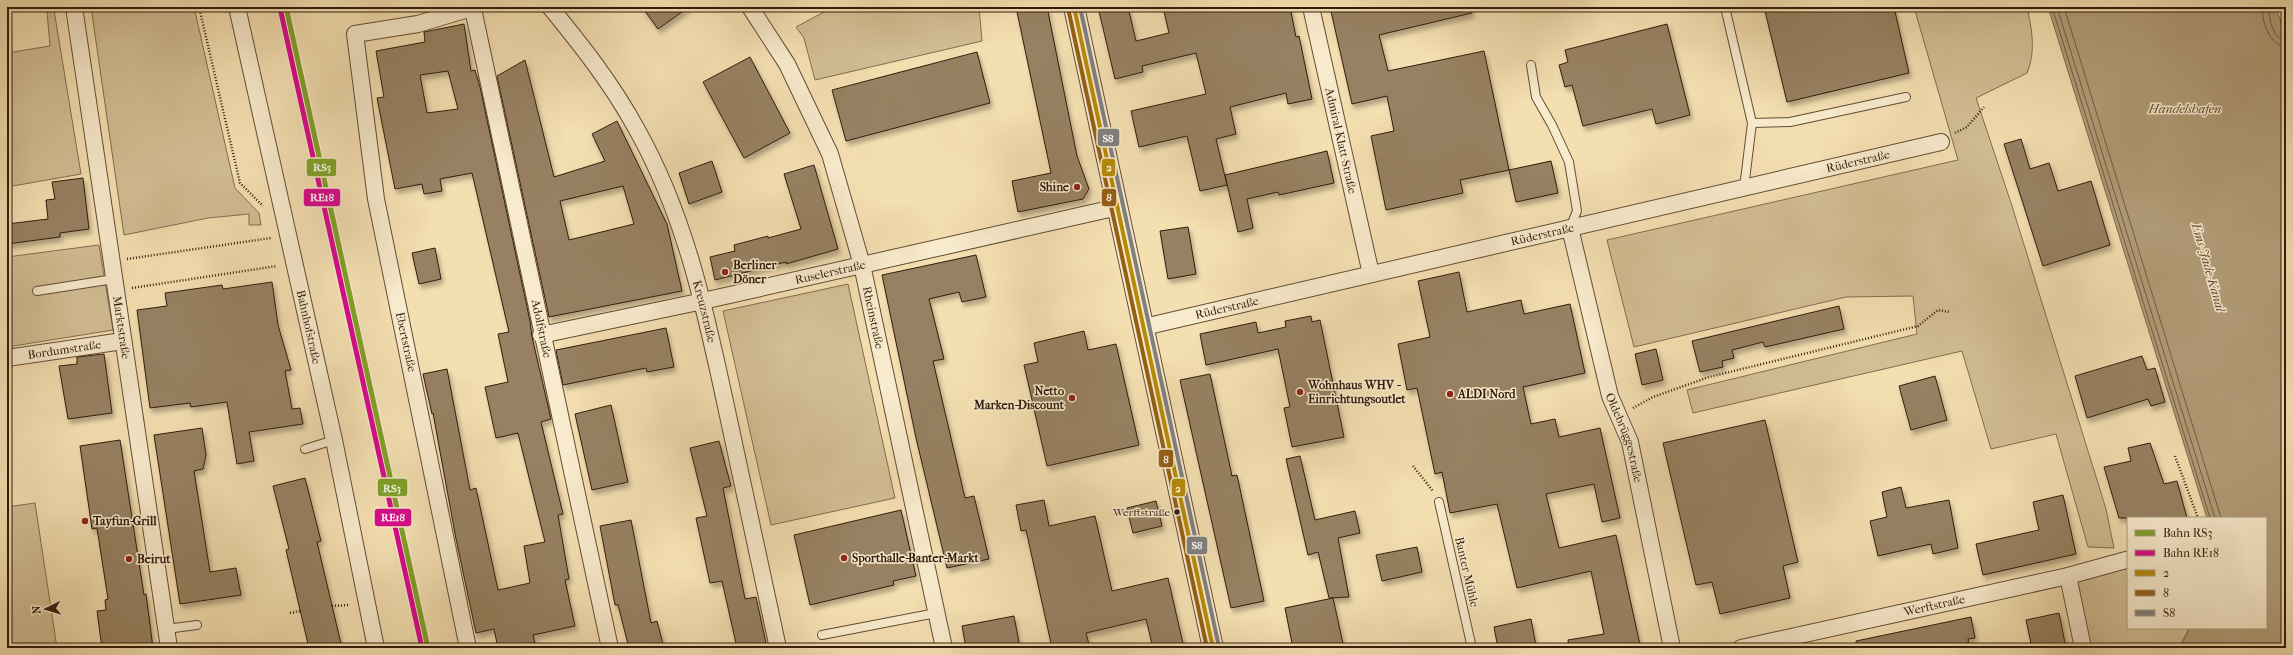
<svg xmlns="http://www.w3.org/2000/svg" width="2293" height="655" font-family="'IM FELL French Canon',serif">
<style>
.green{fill:#d3be95;stroke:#826d51}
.water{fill:#b29d79;stroke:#7f694e}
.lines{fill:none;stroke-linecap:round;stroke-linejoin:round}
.shore{stroke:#725c43;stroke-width:1}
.building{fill:#978162;stroke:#321c0d;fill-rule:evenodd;filter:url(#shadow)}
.service-casing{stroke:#624d36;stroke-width:10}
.minor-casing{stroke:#624d36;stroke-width:18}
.tertiary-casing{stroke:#624d36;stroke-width:22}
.path{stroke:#321c0d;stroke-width:2.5;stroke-dasharray:1 2;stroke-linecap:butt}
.service{stroke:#f8eacc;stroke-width:8}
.minor{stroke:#f8eacc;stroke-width:16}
.tertiary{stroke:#f8eacc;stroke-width:20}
.bus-1-casing{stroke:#f8eacc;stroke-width:7}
.bus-2-casing{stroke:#f8eacc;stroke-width:7}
.bus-3-casing{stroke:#f8eacc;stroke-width:7}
.bus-1{stroke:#b58b09;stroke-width:4}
.bus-2{stroke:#955f14;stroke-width:4}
.bus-3{stroke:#808080;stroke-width:4}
.rail-1-casing{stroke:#f8eacc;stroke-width:8}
.rail-2-casing{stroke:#f8eacc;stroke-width:8}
.rail-1{stroke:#80a028;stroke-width:5}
.rail-2{stroke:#d7098b;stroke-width:5}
.poi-dot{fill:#8f2418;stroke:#f8eacc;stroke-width:1.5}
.bus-dot{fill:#321c0d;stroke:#f8eacc;stroke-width:1.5}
.labels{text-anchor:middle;stroke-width:3;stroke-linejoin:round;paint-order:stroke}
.bus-label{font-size:11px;fill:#321c0d;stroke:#f8eacc;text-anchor:end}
.street-label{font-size:12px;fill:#321c0d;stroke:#f8eacc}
.poi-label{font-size:12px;font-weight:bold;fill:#321c0d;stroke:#f8eacc;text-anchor:start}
.water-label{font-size:13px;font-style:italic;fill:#5f4933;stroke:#f8eacc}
.line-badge{stroke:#f8eacc;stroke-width:1.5}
.badge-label{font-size:11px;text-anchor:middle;font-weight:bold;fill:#fff}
</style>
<defs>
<filter id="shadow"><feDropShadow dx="2.5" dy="4.5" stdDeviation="2" flood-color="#0004"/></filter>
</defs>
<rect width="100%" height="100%" fill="#f4dfb1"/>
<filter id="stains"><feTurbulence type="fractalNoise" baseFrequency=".005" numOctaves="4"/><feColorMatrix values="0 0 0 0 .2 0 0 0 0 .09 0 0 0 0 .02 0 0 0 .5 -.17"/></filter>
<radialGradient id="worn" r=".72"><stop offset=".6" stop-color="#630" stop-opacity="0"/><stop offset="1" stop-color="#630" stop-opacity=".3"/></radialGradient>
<g class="green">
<polygon points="91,7 194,7 235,188 259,213 261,225 249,225 249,214 208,218 124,235"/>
<polygon points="823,7 979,7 982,41 815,80 804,38 796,27 824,12"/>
<path d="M1914 7H2027C2032 30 2036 51 2027 73L1976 98 2012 206 2106 509 2114 548 2088 547 2056 434 1991 449 1962 351 1693 413 1687 390 1917 334 1913 296 1846 297 1634 347 1607 240 1958 160Z"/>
<polygon points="54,10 81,174 7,187 7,53 50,46 47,12"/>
<polygon points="99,245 113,330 7,347 7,257"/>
<polygon points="848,284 895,498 771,525 723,311"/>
<polygon points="35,503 57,648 7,648 7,507"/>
<polygon points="2128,563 2128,628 2189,628 2179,648 2091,648 2076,584 2079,577"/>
</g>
<polygon class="water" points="2048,7 2276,7 2286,37 2286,648 2180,648 2190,628 2266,628 2266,518 2207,518"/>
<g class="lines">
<g class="shore">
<polyline points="2052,7 2210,518"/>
<polyline points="2057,7 2215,518"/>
<polyline points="2064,7 2221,518"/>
<path d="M2262 7C2262 21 2269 46 2286 47"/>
<path d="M2268 7C2269 18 2273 40 2286 41"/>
</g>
</g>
<g class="building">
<polygon points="642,7 689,7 658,29"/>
<polygon points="1016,7 1047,7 1077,156 1089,189 1083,199 1018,212 1012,181 1051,173"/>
<polygon points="1098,7 1128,7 1136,41 1169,33 1163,7 1290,7 1296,37 1299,36 1312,99 1288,104 1286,93 1230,107 1236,134 1216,139 1227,185 1200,191 1187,136 1139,147 1131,111 1206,94 1196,53 1142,66 1143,72 1115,79"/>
<polygon points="1330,7 1471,7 1472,13 1379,35 1388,71 1484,51 1509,170 1460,180 1463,193 1386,210 1371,136 1394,131 1387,96 1352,104"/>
<polygon points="1764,7 1894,7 1909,73 1787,102"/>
<path d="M464 24 471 71 475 70 480 87 530 321 532 337 551 419 541 422 563 514 558 515 569 579 565 580 575 626 533 635 536 648H498L494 629 476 633 456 539 433 413 432 414 423 374 447 369 470 490 476 488 498 590 530 583 524 546 545 542 518 433 496 438 485 387 508 382 498 334 509 332 472 173 440 179 442 191 424 194 422 184 395 189 377 98 384 97 376 51 425 42 424 32ZM448 71 458 109 427 113 420 75Z"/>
<polygon points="1667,24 1690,115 1656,124 1652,109 1583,126 1572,85 1565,87 1559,65 1568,62 1565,50"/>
<polygon points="977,52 990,103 846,141 832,90"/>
<polygon points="750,57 790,133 744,158 703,82"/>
<path d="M525 60 554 177 605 161 592 134 617 121 667 224 682 291 549 317 497 76ZM623 186 634 224 569 240 560 201Z"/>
<polygon points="2021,139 2030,169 2049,163 2058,191 2091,181 2110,245 2043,266 2004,144"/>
<polygon points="1327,151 1334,183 1279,195 1278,192 1247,199 1253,228 1238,232 1225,175"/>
<polygon points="712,161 722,192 689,204 679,173"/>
<polygon points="1551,161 1558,193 1516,202 1509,170"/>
<polygon points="814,165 838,249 786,264 786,262 715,280 710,257 735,251 734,245 768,236 768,238 801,229 784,174"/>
<polygon points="83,178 89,229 60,233 60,237 7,244 7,224 48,219 46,200 55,199 52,182"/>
<polygon points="1188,227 1196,274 1168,279 1160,231"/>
<polygon points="435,248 441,279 419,284 412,253"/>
<polygon points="976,255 986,297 962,302 959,292 929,299 944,359 933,361 965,498 974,496 989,559 947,568 916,438 882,275"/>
<polygon points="1459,272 1467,312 1521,300 1524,314 1570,304 1585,373 1523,387 1531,424 1555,419 1559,437 1600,428 1620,518 1602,522 1594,484 1546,494 1559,548 1616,535 1640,645 1624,648 1569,648 1568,640 1604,634 1591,571 1517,588 1497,504 1450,513 1442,472 1435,474 1417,388 1407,390 1398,344 1430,337 1418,281"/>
<polygon points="272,282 278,325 291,370 285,371 292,409 300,408 303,424 249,432 254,461 237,464 227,402 191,407 190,403 150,408 137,310 167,306 165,293 222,285 223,289"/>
<polygon points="1839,306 1844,329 1765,347 1763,342 1732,350 1734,358 1722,361 1723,367 1700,372 1692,341"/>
<polygon points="1311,316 1312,322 1320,320 1344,437 1292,447 1284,408 1290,407 1278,349 1206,365 1200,334 1256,322 1258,333 1286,327 1285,321"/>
<polygon points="666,328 674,367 647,372 646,368 563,385 556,350"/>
<polygon points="1084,331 1088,350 1116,344 1139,445 1047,466 1024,365 1038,362 1034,343"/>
<polygon points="1656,349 1663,380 1642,385 1635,354"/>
<polygon points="104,354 112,413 68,419 59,366 77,364 77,357"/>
<polygon points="2142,356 2147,370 2155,368 2165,402 2151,406 2148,399 2087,418 2075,376"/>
<polygon points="1210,374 1232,476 1237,475 1264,601 1231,608 1180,380"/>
<polygon points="1935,376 1947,420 1911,430 1899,386"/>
<polygon points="611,405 628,482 592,490 575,414"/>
<polygon points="1765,420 1798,562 1783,566 1790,598 1720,614 1712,582 1696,585 1663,443"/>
<polygon points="202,428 206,455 203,469 194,471 210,572 236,568 241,595 180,604 154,435"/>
<polygon points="120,440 144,595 146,594 153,648 102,648 97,611 106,610 105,600 108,599 97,528 92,529 80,446"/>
<polygon points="719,441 731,486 723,488 745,599 756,597 767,648 737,648 722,581 710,583 696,518 707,516 690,448"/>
<polygon points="2150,443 2164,484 2177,481 2187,518 2119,518 2104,467 2131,461 2128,448"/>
<polygon points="1300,456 1315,520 1355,511 1360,533 1338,538 1349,597 1329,598 1318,552 1308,555 1286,459"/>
<polygon points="305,478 321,541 317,542 342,648 309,648 286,550 289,549 273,486"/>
<polygon points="1901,487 1906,508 1949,500 1958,548 1933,554 1931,544 1878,556 1870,521 1887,517 1882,492"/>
<polygon points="2063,495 2076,554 1983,575 1976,544 2039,530 2033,502"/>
<polygon points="1044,500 1049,526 1095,516 1112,591 1168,578 1184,648 1153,648 1146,619 1086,633 1090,648 1052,648 1026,530 1021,531 1016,505"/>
<polygon points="1156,501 1162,526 1133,533 1127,508"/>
<polygon points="901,510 916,576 893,581 894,585 810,605 794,535"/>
<polygon points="631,520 651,623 657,621 664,648 629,648 618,605 615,605 600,526"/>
<polygon points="1417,547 1422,572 1382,581 1376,555"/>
<polygon points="1333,598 1344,648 1293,648 1285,608"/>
<polygon points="2059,613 2066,648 2032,648 2026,620"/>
<polygon points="1014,616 1020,648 966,648 962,626"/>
<polygon points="1971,617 1975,638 1968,639 1969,648 1943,648 1943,644 1923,648 1857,648 1856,641"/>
<polygon points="1531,619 1536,646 1498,648 1494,627"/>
</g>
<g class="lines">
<g class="service-casing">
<g id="service">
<polyline points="1725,7 1752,123 1744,188"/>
<polyline points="1531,65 1536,97 1552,125 1569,162 1577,211 1570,228"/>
<polyline points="1752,123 1790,122 1906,97"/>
<polyline points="37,291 114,279"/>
<polyline points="305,449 334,440"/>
<polyline points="1439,502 1472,648"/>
<polyline points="166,629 197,625"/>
<polyline points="822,635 936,613"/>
</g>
</g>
<g class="minor-casing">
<g id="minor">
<path id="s1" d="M74 7 169 648"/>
<path id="s2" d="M237 7 334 440 376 648"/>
<path id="s3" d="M550 7C582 46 612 84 636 128 686 216 706 313 727 411 744 490 761 569 778 648"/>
<path id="s4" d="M750 7 787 64 830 154 862 265 944 648"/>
<path id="s5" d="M1311 7 1371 274"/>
<path id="s6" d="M473 9 610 648"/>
<path id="s7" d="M1570 228 1610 396 1630 442 1672 648"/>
<path id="s8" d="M1144 327 1941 142"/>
<path id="s9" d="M541 335 703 301 1118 207"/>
<path id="s10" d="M7 358 123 341"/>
<polyline points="2068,576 2083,648"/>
<polyline points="468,648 376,199 355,34 418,24 475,7"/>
<path id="s11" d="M1741 648 2068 576 2126 560"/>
</g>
</g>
<g class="tertiary-casing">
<polyline id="tertiary" points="1074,7 1213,648"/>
</g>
<g class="path">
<polyline points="199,7 240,183 263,206"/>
<polyline points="1955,133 1967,127 1984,107"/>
<polyline points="127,259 271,238"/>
<polyline points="132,288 277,266"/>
<polyline points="1633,408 1653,397 1709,377 1918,326 1938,310 1950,312"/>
<polyline points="2175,456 2198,518"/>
<polyline points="1413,466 1433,491"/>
<polyline points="332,606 349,605"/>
<polyline points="290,613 300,611"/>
</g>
<use href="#service" class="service"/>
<use href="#minor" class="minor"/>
<use href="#tertiary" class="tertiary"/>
<g class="bus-1-casing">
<polyline id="bus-1" points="1074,7 1213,648"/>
</g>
<g class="bus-2-casing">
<polyline id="bus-2" points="1068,8 1207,648"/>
</g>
<g class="bus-3-casing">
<polyline id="bus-3" points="1080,7 1219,647"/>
</g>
<use href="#bus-1" class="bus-1"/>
<use href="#bus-2" class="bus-2"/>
<use href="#bus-3" class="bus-3"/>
<g class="rail-1-casing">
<polyline id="rail-1" points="286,7 428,648"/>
</g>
<g class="rail-2-casing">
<polyline id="rail-2" points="280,8 422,648"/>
</g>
<use href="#rail-1" class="rail-1"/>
<use href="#rail-2" class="rail-2"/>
</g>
<g class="poi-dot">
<circle cx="1077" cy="187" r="4"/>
<circle cx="725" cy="272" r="4"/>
<circle cx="1300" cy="392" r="4"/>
<circle cx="1450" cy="394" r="4"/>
<circle cx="1072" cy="398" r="4"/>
<circle cx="85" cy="521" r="4"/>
<circle cx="844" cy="558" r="4"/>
<circle cx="129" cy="559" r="4"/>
</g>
<circle class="bus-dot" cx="1177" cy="512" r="3.5"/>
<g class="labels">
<g class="bus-label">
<text x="1170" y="516">Werftstraße</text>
</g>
<g class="street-label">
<text dy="4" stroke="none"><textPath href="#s5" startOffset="137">Admiral-Klatt-Straße</textPath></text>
<text dy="4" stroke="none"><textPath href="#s8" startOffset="733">Rüderstraße</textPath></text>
<text dy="4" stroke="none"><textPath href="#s8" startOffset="409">Rüderstraße</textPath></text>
<text dy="4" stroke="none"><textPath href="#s9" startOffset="296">Ruselerstraße</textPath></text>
<text dy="4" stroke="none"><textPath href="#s8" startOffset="85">Rüderstraße</textPath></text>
<text dy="4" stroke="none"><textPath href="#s3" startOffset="345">Kreuzstraße</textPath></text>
<text dy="4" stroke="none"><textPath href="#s4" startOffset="337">Rheinstraße</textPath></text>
<text dy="4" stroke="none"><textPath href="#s2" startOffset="328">Bahnhofstraße</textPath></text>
<text dy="4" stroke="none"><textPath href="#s1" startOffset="324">Marktstraße</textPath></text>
<text dy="4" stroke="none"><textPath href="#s6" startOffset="327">Adolfstraße</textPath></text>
<text transform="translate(406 342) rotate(78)" y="4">Ebertstraße</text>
<text dy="4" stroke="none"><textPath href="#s10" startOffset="58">Bordumstraße</textPath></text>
<text dy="4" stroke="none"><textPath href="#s7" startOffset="217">Oldebrüggestraße</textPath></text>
<text transform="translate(1467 572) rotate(77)" y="4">Banter Mühle</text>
<text dy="4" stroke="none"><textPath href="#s11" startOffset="198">Werftstraße</textPath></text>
</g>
<g class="poi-label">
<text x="1069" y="191" text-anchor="end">Shine</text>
<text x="733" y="269">Berliner<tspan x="733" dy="14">Döner</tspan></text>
<text x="1308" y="389">Wohnhaus WHV -<tspan x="1308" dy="14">Einrichtungsoutlet</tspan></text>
<text x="1064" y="395" text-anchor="end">Netto<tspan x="1064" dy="14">Marken-Discount</tspan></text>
<text x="1458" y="398">ALDI Nord</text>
<text x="93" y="525">Tayfun-Grill</text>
<text x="852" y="562">Sporthalle-Banter-Markt</text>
<text x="137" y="563">Beirut</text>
</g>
<g class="water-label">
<text x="2185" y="113">Handelshafen</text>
<text transform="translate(2209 267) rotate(74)" y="5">Ems-Jade-Kanal</text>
</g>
</g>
<g class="line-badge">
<rect x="1097" y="128" width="23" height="19" rx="4" fill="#808080"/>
<rect x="306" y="158" width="31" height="19" rx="4" fill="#80a028"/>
<rect x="1101" y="158" width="15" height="19" rx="4" fill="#b58b09"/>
<rect x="303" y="188" width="38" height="19" rx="4" fill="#d7098b"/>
<rect x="1101" y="188" width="16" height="19" rx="4" fill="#955f14"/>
<rect x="1158" y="449" width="16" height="19" rx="4" fill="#955f14"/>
<rect x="377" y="478" width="31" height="19" rx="4" fill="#80a028"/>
<rect x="1171" y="478" width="15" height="19" rx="4" fill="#b58b09"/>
<rect x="374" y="508" width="38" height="19" rx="4" fill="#d7098b"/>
<rect x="1186" y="536" width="22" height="19" rx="4" fill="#808080"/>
</g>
<g class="badge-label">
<text x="1108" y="142">S8</text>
<text x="322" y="171">RS3</text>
<text x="1109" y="171">2</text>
<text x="322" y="201">RE18</text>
<text x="1109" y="201">8</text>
<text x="1166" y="463">8</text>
<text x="392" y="492">RS3</text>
<text x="1178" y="492">2</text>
<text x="393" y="521">RE18</text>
<text x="1197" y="549">S8</text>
</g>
<rect width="2293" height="655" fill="none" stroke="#f4dfb1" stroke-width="24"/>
<rect x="8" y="8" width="2277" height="639" fill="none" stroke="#321c0d" stroke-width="2"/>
<rect x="12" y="12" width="2269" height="631" fill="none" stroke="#321c0d"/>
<rect x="2127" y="517" width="140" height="112" fill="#f8eacc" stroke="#a99880"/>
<rect x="2135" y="530" width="20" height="6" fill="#80a028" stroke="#a99880"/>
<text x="2163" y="537" font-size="12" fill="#321c0d">Bahn RS3</text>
<rect x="2135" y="550" width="20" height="6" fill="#d7098b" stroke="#a99880"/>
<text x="2163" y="557" font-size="12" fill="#321c0d">Bahn RE18</text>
<rect x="2135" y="570" width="20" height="6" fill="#b58b09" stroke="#a99880"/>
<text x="2163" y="577" font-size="12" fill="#321c0d">2</text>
<rect x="2135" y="590" width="20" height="6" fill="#955f14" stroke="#a99880"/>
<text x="2163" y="597" font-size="12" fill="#321c0d">8</text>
<rect x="2135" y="610" width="20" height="6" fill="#808080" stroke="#a99880"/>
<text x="2163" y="617" font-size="12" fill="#321c0d">S8</text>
<g transform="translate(46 609) rotate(265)" stroke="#f8eacc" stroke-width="3" paint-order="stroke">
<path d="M0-3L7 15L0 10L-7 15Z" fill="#321c0d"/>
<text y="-6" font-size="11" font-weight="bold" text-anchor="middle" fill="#321c0d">N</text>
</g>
<rect width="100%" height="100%" filter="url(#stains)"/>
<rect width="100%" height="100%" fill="url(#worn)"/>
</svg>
